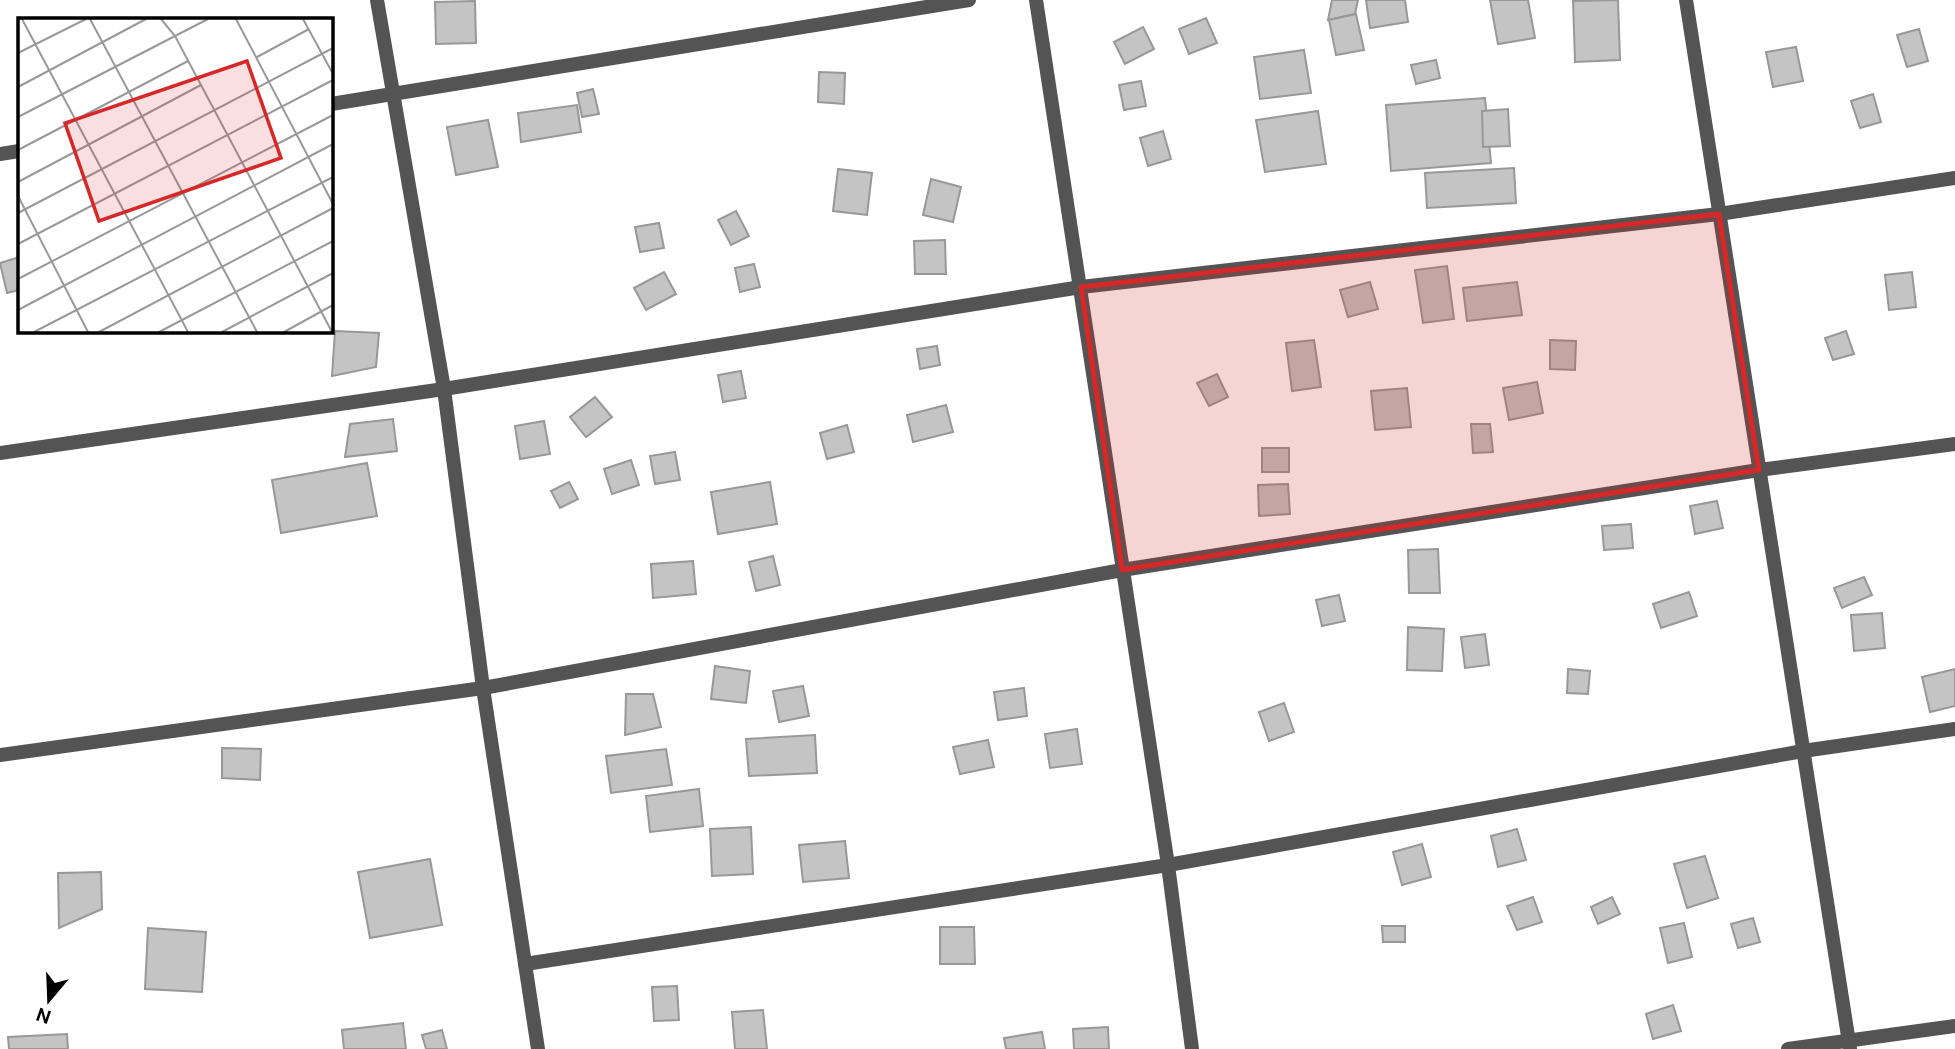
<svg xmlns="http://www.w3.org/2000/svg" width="1955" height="1049" font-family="'DM Sans',sans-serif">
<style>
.building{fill:#c4c4c4;stroke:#989898;stroke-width:2}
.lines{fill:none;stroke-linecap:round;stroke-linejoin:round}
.street{stroke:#545454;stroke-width:14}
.marked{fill:#d62828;fill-opacity:0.2;stroke:#d62828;stroke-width:5;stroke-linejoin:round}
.inset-road{fill:none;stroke:#999;stroke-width:2}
.view{fill:#d62828;fill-opacity:0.15;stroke:#d62828;stroke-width:3.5}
.inset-edge{fill:none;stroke:#000;stroke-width:3.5}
</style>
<rect width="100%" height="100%" fill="#fff"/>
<g class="building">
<polygon points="1332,0 1358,0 1355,14 1328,20"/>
<polygon points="1366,0 1405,0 1408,22 1370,28"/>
<polygon points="1490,0 1528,0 1535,38 1498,44"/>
<polygon points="1618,0 1620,60 1575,62 1573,1"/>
<polygon points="475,1 476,43 436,44 435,2"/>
<polygon points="1356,14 1364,50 1336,55 1329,20"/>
<polygon points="1206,18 1217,43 1189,54 1179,29"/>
<polygon points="1143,27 1154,49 1125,64 1114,42"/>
<polygon points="1919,29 1928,61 1907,67 1897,35"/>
<polygon points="1796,47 1803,81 1773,87 1766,52"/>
<polygon points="1304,50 1311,93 1260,99 1254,57"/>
<polygon points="1436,60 1440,78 1416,84 1411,65"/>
<polygon points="819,72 845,73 844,104 818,102"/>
<polygon points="1141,81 1146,106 1124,110 1119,85"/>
<polygon points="593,89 599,114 582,117 577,93"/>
<polygon points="1873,94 1881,122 1860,128 1851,101"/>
<polygon points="1485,98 1491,163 1391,171 1386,105"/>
<polygon points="577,105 581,132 521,142 518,113"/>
<polygon points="1508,109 1510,146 1483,147 1482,111"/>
<polygon points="1318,111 1326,164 1265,172 1256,120"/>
<polygon points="488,120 498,167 456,175 447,127"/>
<polygon points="1163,131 1171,159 1148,166 1140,138"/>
<polygon points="1514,168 1516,203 1427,208 1425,173"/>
<polygon points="838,169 872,173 867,215 833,211"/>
<polygon points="931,179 961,187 953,222 923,215"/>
<polygon points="736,211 749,236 731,245 718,220"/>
<polygon points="659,223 664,248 640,252 635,227"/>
<polygon points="945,240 946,274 915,274 914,241"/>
<polygon points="19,257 19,290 7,293 0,263"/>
<polygon points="754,264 760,287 740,292 735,268"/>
<polygon points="1447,266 1454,319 1423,323 1415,270"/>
<polygon points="664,272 676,294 646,310 634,288"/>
<polygon points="1912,272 1916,307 1889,310 1885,275"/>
<polygon points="1370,282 1378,309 1348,317 1340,290"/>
<polygon points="1517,282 1522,315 1467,321 1463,288"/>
<polygon points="335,331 379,333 376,367 332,376"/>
<polygon points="1846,331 1854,354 1833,360 1825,338"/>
<polygon points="1314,340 1321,387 1292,391 1286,343"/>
<polygon points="1550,340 1576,341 1575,370 1550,369"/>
<polygon points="937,346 940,365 920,369 917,349"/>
<polygon points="741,371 746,398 723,402 718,375"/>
<polygon points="1217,374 1228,397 1209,406 1197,383"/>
<polygon points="1537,382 1543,413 1509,420 1503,388"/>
<polygon points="1407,388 1411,427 1375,430 1371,391"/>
<polygon points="595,397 612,417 586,437 570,417"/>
<polygon points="946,405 953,432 913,442 907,415"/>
<polygon points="393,419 397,451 345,457 350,424"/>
<polygon points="544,421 550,454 520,459 515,426"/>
<polygon points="1471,424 1490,424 1493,452 1473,453"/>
<polygon points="847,425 854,452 827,459 820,433"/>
<rect x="1262" y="448" width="27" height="24"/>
<polygon points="675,452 680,480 655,484 650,456"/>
<polygon points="631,460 639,485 612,494 604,469"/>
<polygon points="367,463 377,516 281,533 272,480"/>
<polygon points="569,482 578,499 560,508 551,491"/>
<polygon points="770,482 777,524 718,534 711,492"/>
<polygon points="1288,484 1290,514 1259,516 1258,485"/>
<polygon points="1717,501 1723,528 1695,534 1690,506"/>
<polygon points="1631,524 1633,548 1604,550 1602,526"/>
<polygon points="1438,549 1440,593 1409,593 1408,550"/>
<polygon points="773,556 780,585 756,591 749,562"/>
<polygon points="693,561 696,594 653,598 651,564"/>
<polygon points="1864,577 1872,595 1842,608 1834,588"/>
<polygon points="1689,592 1697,616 1661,628 1653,604"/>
<polygon points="1339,595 1345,621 1322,626 1316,600"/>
<polygon points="1882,613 1885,648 1854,651 1851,615"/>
<polygon points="1408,627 1444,629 1442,671 1407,670"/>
<polygon points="1485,634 1489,665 1465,668 1461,637"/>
<polygon points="715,666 750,671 746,703 711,699"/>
<polygon points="1568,669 1590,671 1588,694 1567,693"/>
<polygon points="1955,669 1955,706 1930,712 1922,677"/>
<polygon points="803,686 809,716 779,722 773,691"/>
<polygon points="1024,688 1027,716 998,720 994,692"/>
<polygon points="626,694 653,694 661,727 625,735"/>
<polygon points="1284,703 1294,732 1269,741 1259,712"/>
<polygon points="1077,729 1082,764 1050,768 1045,734"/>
<polygon points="815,735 817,773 749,776 746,739"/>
<polygon points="988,740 994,767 960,774 953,747"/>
<polygon points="222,748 261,749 260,780 222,778"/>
<polygon points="666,749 672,785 611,793 606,756"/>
<polygon points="699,789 703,826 650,832 646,796"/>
<polygon points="751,827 753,874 712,876 710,829"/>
<polygon points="1517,829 1526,860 1498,867 1491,836"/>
<polygon points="845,841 849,878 803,882 799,845"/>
<polygon points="1422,844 1431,877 1402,885 1393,852"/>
<polygon points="1705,856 1718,898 1687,908 1674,864"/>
<polygon points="430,859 442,925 370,938 358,872"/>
<polygon points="101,872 102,909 59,928 58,873"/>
<polygon points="1533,897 1542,922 1517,930 1507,906"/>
<polygon points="1612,897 1620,914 1598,924 1591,907"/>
<polygon points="1753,918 1760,942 1738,948 1731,924"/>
<polygon points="1684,923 1692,957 1668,963 1660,928"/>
<polygon points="1382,926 1405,926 1405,942 1383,942"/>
<polygon points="940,927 974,927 975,964 940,964"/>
<polygon points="148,928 206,932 202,992 145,989"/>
<polygon points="677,986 679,1020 654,1021 652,987"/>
<polygon points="1673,1005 1681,1031 1653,1039 1646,1014"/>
<polygon points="763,1010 767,1049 735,1049 732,1012"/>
<polygon points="403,1023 406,1049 344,1049 342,1030"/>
<polygon points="1108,1027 1109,1049 1074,1049 1073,1029"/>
<polygon points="442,1030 447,1049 426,1049 422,1035"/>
<polygon points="1042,1032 1045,1049 1006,1049 1004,1038"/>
<polygon points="67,1034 68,1049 9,1049 8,1037"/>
</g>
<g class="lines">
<g class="street">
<polyline points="377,0 444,389 483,688 538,1049"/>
<polyline points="1036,0 1168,865 1192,1049"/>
<polyline points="1686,0 1850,1049"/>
<polyline points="331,104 969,0"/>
<polyline points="0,154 19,151"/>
<polyline points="0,453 444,389 1081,287 1719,214 1955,178"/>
<polyline points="0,755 483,688 1122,570 1759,470 1955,444"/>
<polyline points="525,964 1168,865 1803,751 1955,729"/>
<polyline points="1788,1049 1955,1026"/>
</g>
</g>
<path class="marked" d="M1719 214 1759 470 1122 570 1081 287Z"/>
<g transform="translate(18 18)">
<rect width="315" height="315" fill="#fff"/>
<path class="inset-road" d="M4 1 170 314M72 1 239 314M143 1 157 18 314 314M218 1 315 186M285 1 315 56M0 35 68 1M239 39 291 11M0 69 128 1M0 99 190 1M0 132 170 43M0 164 183 67M0 178 70 314M0 195 315 30M0 226 315 62M0 261 315 97M0 292 315 126M16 314 315 159M81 314 315 190M141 314 315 223M204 314 315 255M266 314 315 287"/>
<path class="view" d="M229 43 263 140 81 203 47 105Z"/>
<rect width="315" height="315" class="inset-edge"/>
</g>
<g transform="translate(49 1000) rotate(199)" stroke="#ffffff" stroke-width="5" paint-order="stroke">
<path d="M0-5L12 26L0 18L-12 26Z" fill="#000000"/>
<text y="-10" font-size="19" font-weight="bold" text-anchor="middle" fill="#000000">N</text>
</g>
</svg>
